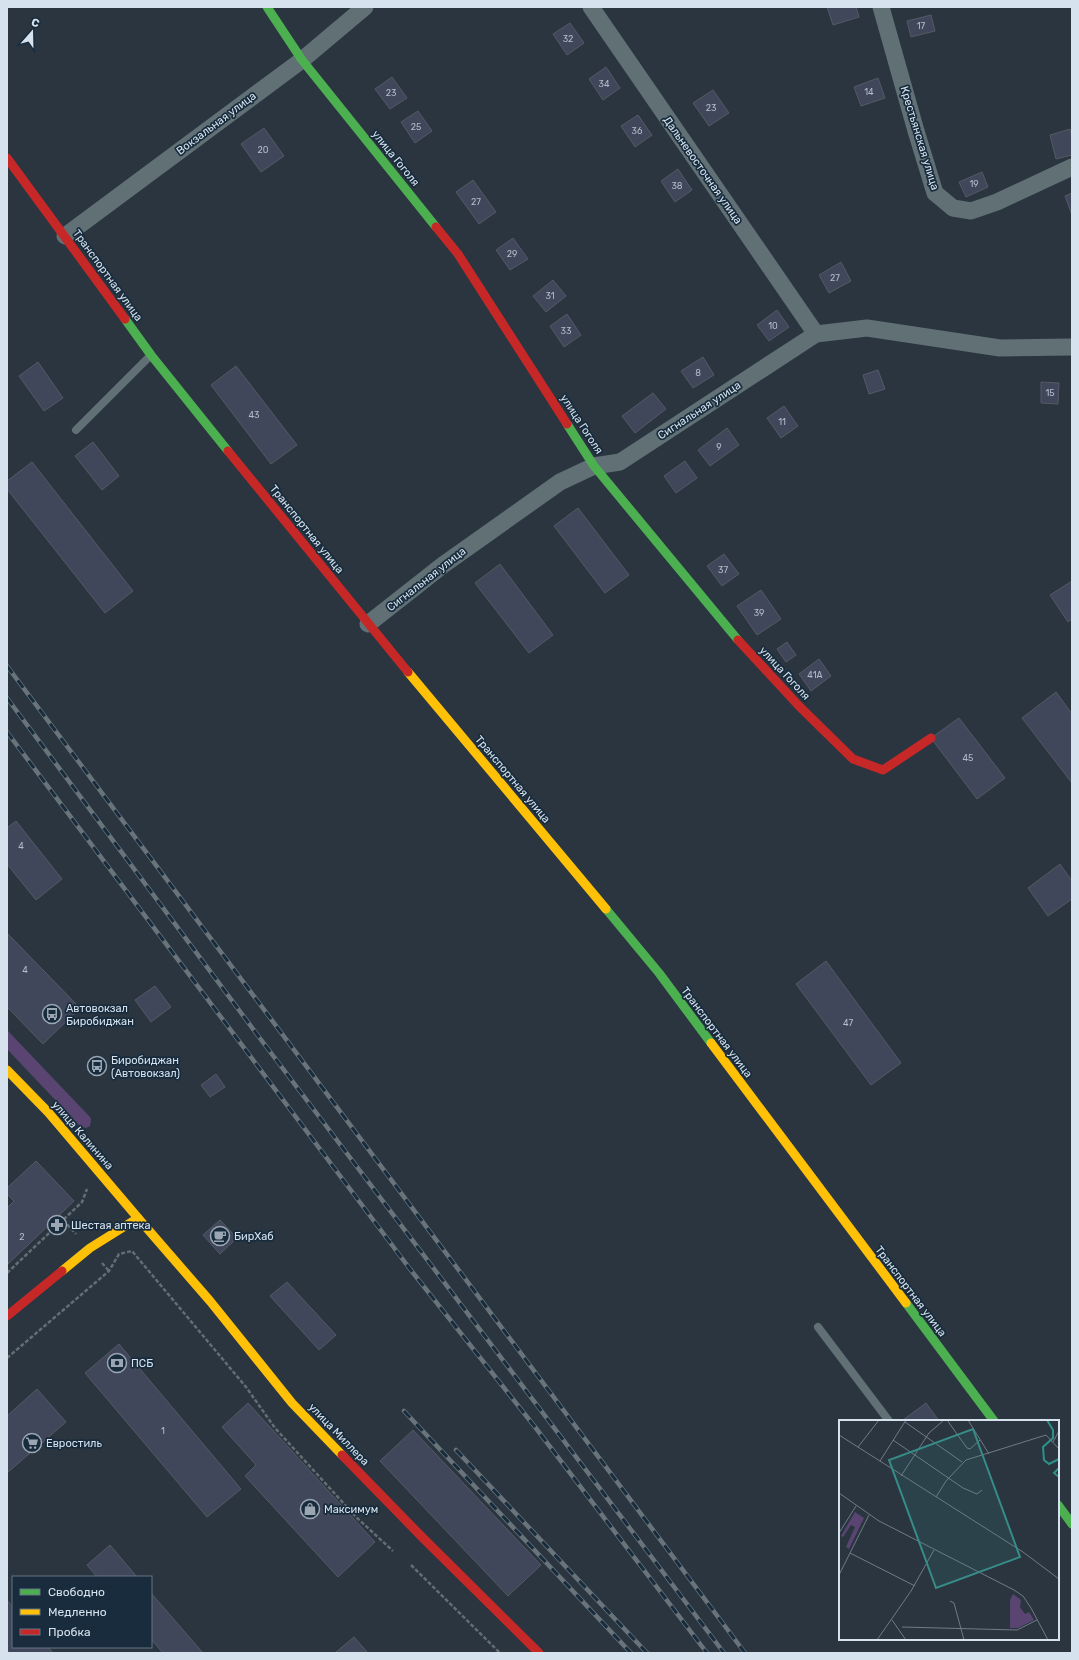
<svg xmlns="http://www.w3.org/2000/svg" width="1079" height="1660" font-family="Rubik,sans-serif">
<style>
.green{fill:#5a4572}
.building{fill:#41475a;stroke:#545a64}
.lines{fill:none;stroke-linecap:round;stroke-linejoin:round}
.path{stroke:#626e74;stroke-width:2.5;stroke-dasharray:4 2;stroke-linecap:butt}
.lane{stroke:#607075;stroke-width:8}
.street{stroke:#607075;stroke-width:17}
.fast{stroke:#4caf50;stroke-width:9}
.slow{stroke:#ffc107;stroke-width:9}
.jam{stroke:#c62828;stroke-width:9}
.rail-casing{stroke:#68747a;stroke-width:4.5}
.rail{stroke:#182c3d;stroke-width:3;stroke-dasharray:9;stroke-linecap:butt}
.labels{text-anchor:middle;stroke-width:3.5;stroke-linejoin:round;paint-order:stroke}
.number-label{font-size:9px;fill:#b1bcc9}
.street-label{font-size:11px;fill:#d6e3ee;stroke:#182c3d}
.poi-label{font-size:11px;fill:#d6e3ee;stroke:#182c3d;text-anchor:start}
.inset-river{fill:none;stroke:#2c9188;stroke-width:2}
.inset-road{fill:none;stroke:#6f7b86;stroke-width:1}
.view{fill:#378c88;fill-opacity:0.15;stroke:#378c88;stroke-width:2}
.inset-edge{fill:none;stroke:#d6e3ee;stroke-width:2}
</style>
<rect width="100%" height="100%" fill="#2a3540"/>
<polygon class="green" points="7,1030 90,1117 91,1120 90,1126 86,1128 80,1126 7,1049"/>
<g class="building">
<polygon points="827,7 856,7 859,17 833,25"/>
<polygon points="931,15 935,31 911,37 907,21"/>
<polygon points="570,23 584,43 567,55 553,34"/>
<polygon points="606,67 620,88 603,100 589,79"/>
<polygon points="392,77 407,98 390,109 375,89"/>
<polygon points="878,78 885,98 861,106 854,87"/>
<polygon points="713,90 729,113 709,126 693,103"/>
<polygon points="418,111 432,131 415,143 401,122"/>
<polygon points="638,115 652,135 635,147 621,126"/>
<polygon points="264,128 284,156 261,172 241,144"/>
<polygon points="1070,129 1072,138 1072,155 1056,159 1050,135"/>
<polygon points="678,169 692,190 675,202 661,181"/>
<polygon points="982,172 988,187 966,197 959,182"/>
<polygon points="473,180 496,212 479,224 456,192"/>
<polygon points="1072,193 1072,215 1065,196"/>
<polygon points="513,238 528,259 510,270 496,250"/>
<polygon points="841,262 851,281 829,293 819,275"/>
<polygon points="553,280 566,296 546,312 533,296"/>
<polygon points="777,310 789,327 769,341 757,325"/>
<polygon points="567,314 581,335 564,347 550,326"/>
<polygon points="703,357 714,375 693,388 681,371"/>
<polygon points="38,362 63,398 44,411 19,376"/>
<polygon points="236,366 297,445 271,464 211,385"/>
<polygon points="878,370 885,389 869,394 863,375"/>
<polygon points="1041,382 1059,383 1058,404 1041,403"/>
<polygon points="653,393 666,409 635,433 622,416"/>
<polygon points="784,406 798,426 781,438 767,418"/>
<polygon points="727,428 739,445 710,466 698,450"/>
<polygon points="93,442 119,476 102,490 75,456"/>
<polygon points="685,461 697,478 676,493 664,476"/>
<polygon points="32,462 133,591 105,613 7,489 7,481"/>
<polygon points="578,508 629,575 605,593 554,526"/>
<polygon points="724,554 739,574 722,586 707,566"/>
<polygon points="500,564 553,635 529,653 475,583"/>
<polygon points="1072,581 1072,619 1068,622 1050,595"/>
<polygon points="761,590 781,619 757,635 737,606"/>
<polygon points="787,642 796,655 786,662 777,649"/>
<polygon points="819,659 831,676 811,691 799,674"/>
<polygon points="1056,692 1072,714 1072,783 1022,718"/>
<polygon points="959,718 1005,778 977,799 931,738"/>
<polygon points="16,821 62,879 36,900 7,864 7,828"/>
<polygon points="1060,864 1072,881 1072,899 1048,916 1028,888"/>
<polygon points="7,933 80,1008 43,1044 7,1007"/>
<polygon points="826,961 901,1063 871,1085 796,984"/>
<polygon points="155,986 171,1007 151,1022 135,1000"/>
<polygon points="216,1074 225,1087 210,1097 201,1085"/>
<polygon points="36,1161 74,1201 7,1265 7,1208 14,1201 7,1194 7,1188"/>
<polygon points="220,1220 237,1238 220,1254 203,1235"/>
<polygon points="287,1282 336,1335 319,1350 270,1296"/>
<polygon points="119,1344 241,1489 207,1517 85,1373"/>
<polygon points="37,1389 66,1422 7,1473 7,1416"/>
<polygon points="248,1403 375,1542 338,1577 245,1476 256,1465 222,1427"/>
<polygon points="926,1403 939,1421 903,1421 903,1420"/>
<polygon points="413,1430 541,1565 508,1596 380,1461"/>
<polygon points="110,1545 137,1577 97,1577 87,1565"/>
<polygon points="151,1593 203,1653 163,1653 151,1639"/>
<polygon points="7,1600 13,1607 13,1647 48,1647 53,1653 9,1653 7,1650"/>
<polygon points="354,1637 368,1653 335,1653"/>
</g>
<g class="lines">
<g class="path">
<polyline points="63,1220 76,1234"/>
<polyline points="102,1263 109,1271"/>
<polyline points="7,1273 82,1202 87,1189"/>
<polyline points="7,1358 109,1271 119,1254 132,1251 246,1387 275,1428 356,1517 393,1551"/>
<polyline points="411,1565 500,1653"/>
</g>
<g class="lane">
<polyline points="76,430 151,355"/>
<polyline points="818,1327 889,1421"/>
</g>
<g class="street">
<polyline points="591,7 816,334"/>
<polyline points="881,7 916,131 935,193 953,208 971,211 997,202 1072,167"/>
<polyline points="65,236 302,60 365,7"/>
<polyline points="368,624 443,565 560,482 594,466 620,462 816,334 867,328 1000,348 1072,347"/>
</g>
<g class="fast">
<polyline points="267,7 302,60 436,227"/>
<polyline points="125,319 151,355 228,451"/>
<polyline points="567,424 594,466 738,640"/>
<polyline points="606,909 659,973 711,1043"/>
<polyline points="906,1303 994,1421"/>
<polyline points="1058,1505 1072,1524"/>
</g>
<g class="slow">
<polyline points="408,672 606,909"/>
<polyline points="711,1043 906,1303"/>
<polyline points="7,1070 48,1112 138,1218 90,1248 62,1271"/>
<polyline points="138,1218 210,1301 292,1403 342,1455"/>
</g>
<g class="jam">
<polyline points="7,158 125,319"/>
<polyline points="436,227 458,254 567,424"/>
<polyline points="228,451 408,672"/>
<polyline points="738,640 799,706 853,759 883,770 931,738"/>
<polyline points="7,1316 62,1271"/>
<polyline points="342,1455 421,1536 539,1653"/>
</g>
<g class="rail-casing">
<g id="rail">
<polyline points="7,666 745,1653"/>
<polyline points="7,698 259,1037 724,1653"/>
<polyline points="7,732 410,1269 535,1427 707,1653"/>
<polyline points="404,1411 631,1653"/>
<polyline points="456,1450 647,1653"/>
</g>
</g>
<use href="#rail" class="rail"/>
</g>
<defs>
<g id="bus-ring" transform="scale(1)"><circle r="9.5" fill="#182c3d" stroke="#9aa6b1" stroke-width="1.5"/><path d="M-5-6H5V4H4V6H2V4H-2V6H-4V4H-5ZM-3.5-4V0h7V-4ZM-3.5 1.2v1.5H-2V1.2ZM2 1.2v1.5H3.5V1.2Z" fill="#9aa6b1"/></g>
<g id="pharmacy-ring" transform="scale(1)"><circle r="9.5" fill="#182c3d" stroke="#9aa6b1" stroke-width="1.5"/><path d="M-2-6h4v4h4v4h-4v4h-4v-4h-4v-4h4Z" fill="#9aa6b1"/></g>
<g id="cafe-ring" transform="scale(1)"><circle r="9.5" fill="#182c3d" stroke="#9aa6b1" stroke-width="1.5"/><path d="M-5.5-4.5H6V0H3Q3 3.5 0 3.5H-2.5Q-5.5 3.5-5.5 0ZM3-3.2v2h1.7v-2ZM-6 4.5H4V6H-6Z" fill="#9aa6b1"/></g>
<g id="bank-ring" transform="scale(1)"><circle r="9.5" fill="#182c3d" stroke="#9aa6b1" stroke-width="1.5"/><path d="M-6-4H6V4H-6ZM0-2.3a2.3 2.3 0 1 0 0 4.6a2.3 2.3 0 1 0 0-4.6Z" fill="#9aa6b1"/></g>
<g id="supermarket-ring" transform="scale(1)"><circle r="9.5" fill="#182c3d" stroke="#9aa6b1" stroke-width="1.5"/><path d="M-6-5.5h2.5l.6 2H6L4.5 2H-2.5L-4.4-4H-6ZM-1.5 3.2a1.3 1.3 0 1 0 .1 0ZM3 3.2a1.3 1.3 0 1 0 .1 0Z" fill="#9aa6b1"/></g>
<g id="shop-ring" transform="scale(1)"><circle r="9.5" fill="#182c3d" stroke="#9aa6b1" stroke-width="1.5"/><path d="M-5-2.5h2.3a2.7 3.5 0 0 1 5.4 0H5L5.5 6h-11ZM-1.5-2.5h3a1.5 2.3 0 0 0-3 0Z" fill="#9aa6b1"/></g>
</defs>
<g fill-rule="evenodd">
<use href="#bus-ring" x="52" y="1014"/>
<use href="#bus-ring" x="97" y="1066"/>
<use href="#pharmacy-ring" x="57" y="1225"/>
<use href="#cafe-ring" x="220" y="1236"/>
<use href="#bank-ring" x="117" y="1363"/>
<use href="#supermarket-ring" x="32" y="1443"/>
<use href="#shop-ring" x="310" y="1509"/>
</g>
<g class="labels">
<g class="number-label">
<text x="921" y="29">17</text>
<text x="568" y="42">32</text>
<text x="604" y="87">34</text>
<text x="869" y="95">14</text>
<text x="391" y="96">23</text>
<text x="711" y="111">23</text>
<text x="416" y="130">25</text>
<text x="637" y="134">36</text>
<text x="263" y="153">20</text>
<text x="974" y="187">19</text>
<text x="677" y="189">38</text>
<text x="476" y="205">27</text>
<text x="512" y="257">29</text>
<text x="835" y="281">27</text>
<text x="550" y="299">31</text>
<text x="773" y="329">10</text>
<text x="566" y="334">33</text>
<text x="698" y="376">8</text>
<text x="1050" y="396">15</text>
<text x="254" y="418">43</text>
<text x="782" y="425">11</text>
<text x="719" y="450">9</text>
<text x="723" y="573">37</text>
<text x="759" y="616">39</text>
<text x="815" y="678">41А</text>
<text x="968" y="761">45</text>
<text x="21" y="849">4</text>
<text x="25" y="973">4</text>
<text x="848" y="1026">47</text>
<text x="22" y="1240">2</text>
<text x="163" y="1434">1</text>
</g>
<g class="street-label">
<text transform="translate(216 123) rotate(-37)" y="4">Вокзальная улица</text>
<text transform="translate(920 138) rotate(73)" y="4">Крестьянская улица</text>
<text transform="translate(396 158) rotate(51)" y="4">улица Гоголя</text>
<text transform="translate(703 170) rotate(55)" y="4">Дальневосточная улица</text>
<text transform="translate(108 275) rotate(54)" y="4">Транспортная улица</text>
<text transform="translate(699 410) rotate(-33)" y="4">Сигнальная улица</text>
<text transform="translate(582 424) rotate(57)" y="4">улица Гоголя</text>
<text transform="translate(307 529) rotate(51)" y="4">Транспортная улица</text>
<text transform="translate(426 579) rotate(-38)" y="4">Сигнальная улица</text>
<text transform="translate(785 673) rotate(47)" y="4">улица Гоголя</text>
<text transform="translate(513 779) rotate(50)" y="4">Транспортная улица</text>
<text transform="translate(717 1032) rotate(53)" y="4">Транспортная улица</text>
<text transform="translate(83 1135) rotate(49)" y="4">улица Калинина</text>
<text transform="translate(911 1291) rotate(53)" y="4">Транспортная улица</text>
<text transform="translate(339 1434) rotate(46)" y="4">улица Миллера</text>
</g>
<g class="poi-label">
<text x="66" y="1012">Автовокзал<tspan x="66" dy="13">Биробиджан</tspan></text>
<text x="111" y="1064">Биробиджан<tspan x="111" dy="13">(Автовокзал)</tspan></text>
<text x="71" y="1229">Шестая аптека</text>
<text x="234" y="1240">БирХаб</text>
<text x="131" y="1367">ПСБ</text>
<text x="46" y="1447">Евростиль</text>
<text x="324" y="1513">Максимум</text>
</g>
</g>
<g transform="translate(839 1420)">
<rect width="220" height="220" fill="#2a3540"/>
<path d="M16 92 25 98 10 129 7 127 16 107 12 105 4 117 2 116ZM174 174 182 180 181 187 186 194 190 192 195 200 179 208H171V180Z" fill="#5a4572"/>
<path class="inset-river" d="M208 0 214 10V18L204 27 205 40 210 44 220 39M220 48 215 53 220 57"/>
<path class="inset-road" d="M108 0 128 28 131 29 141 20M129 0 150 34M66 2 123 42M0 15 184 132 220 159M54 20 124 68 138 74 143 70M214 22 220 11M19 27 40 0M41 41 67 0M62 56 90 13 105 0M0 73 40 101 175 170 184 176 192 188 209 220M97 77 107 61 127 40 207 15 220 29M0 113 17 86M11 133 76 166M0 155 30 95M111 181 115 183 125 220M53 200 67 220M63 207 178 210 198 200M38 220 72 171 95 130"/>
<path class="view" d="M134 9 181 137 97 168 50 40Z"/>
<rect width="220" height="220" class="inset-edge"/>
</g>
<rect width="1079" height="1660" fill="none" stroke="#d6e3ee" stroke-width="16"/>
<rect x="12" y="1576" width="140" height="72" fill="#182c3d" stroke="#647584"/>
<rect x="20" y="1589" width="20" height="6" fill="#4caf50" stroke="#647584"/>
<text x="48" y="1596" font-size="12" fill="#d6e3ee">Свободно</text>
<rect x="20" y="1609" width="20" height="6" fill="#ffc107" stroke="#647584"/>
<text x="48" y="1616" font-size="12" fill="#d6e3ee">Медленно</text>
<rect x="20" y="1629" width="20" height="6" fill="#c62828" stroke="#647584"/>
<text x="48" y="1636" font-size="12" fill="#d6e3ee">Пробка</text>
<g transform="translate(32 32) rotate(20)" stroke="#182c3d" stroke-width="3" paint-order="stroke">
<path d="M0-3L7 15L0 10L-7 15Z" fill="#d6e3ee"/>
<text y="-6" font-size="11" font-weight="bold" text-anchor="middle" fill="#d6e3ee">С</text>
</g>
</svg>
